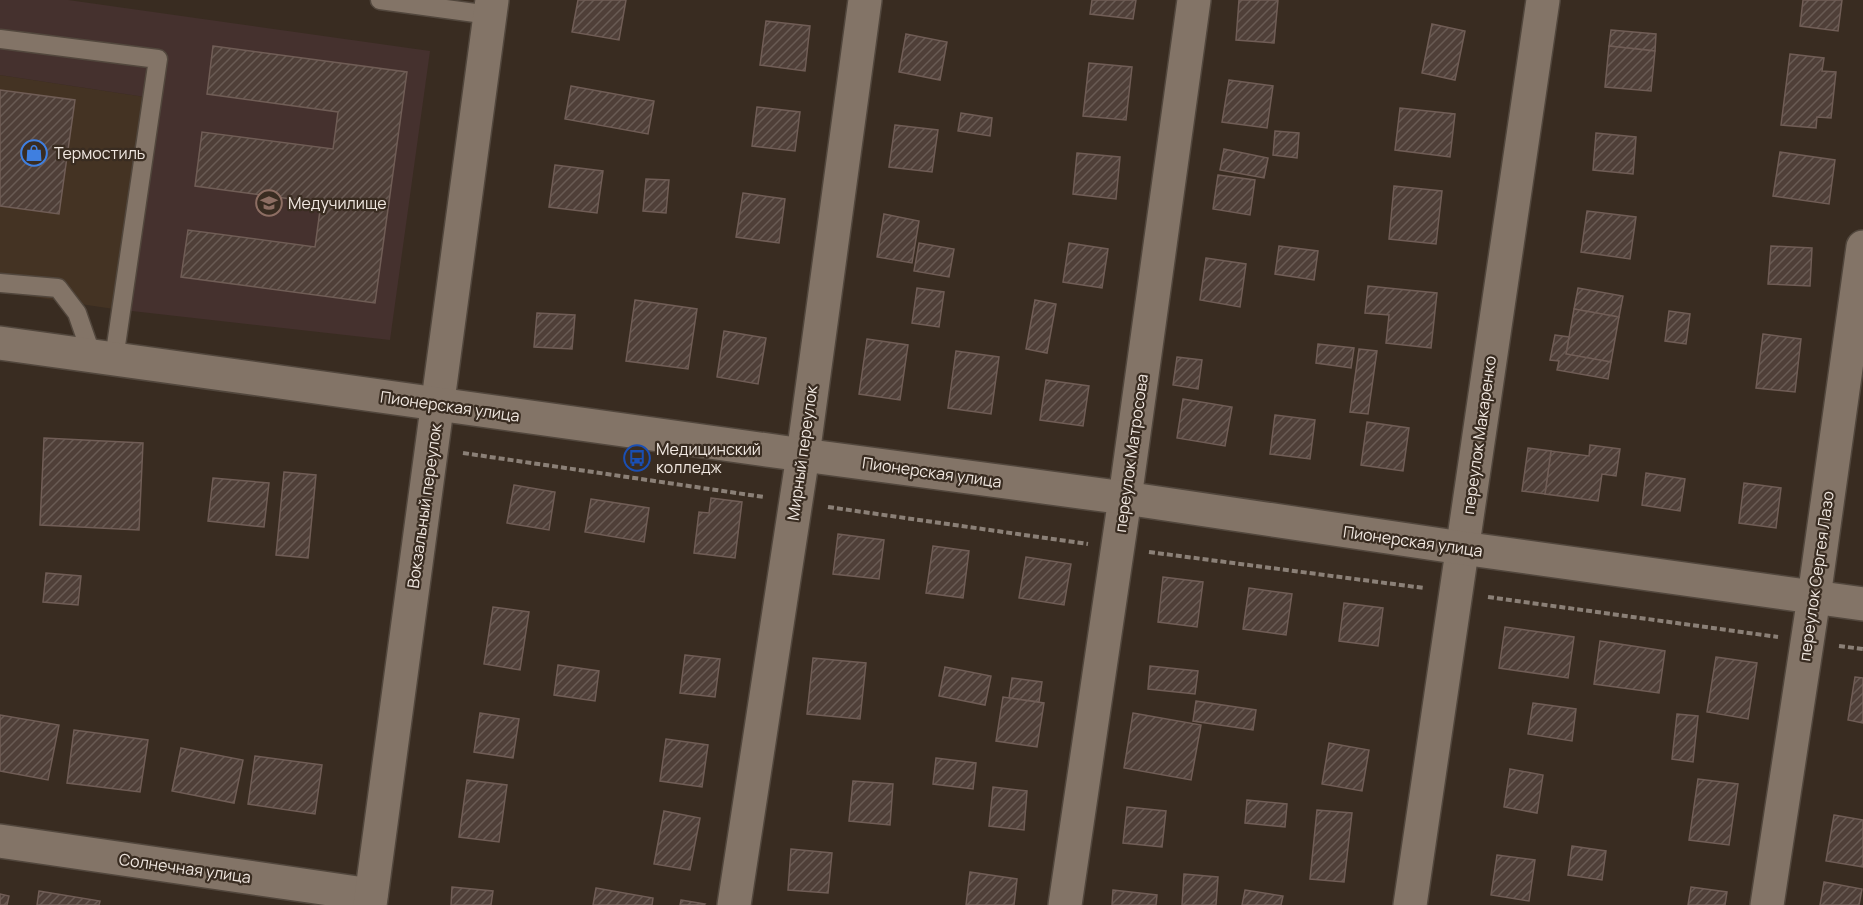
<svg xmlns="http://www.w3.org/2000/svg" width="1863" height="905" font-family="Manrope,sans-serif">
<style>
.built{fill:#443323}
.education{fill:#45312e}
.building{fill:url(#building-hatch);stroke:#705d56;stroke-width:1.5}
.lines{fill:none;stroke-linecap:round;stroke-linejoin:round}
.service-casing{stroke:#52473d;stroke-width:21}
.minor-casing{stroke:#52473d;stroke-width:36}
.tertiary-casing{stroke:#52473d;stroke-width:36}
.path{stroke:#8b8077;stroke-width:4;stroke-dasharray:6 3;stroke-linecap:butt}
.service{stroke:#837467;stroke-width:18}
.minor{stroke:#837467;stroke-width:33}
.tertiary{stroke:#837467;stroke-width:33}
.labels{text-anchor:middle;stroke-width:4.5;stroke-linejoin:round;paint-order:stroke}
.poi-label{font-size:16px;fill:#f0e7e0;stroke:#392c21;text-anchor:start}
.street-label{font-size:16px;fill:#f0e7e0;stroke:#392c21}
</style>
<defs>
<pattern id="building-hatch" width="6" height="6" patternUnits="userSpaceOnUse" patternTransform="scale(1.5)"><rect width="6" height="6" fill="#4f3f38"/><path d="M-1 1l2-2M0 6l6-6M5 7l2-2" fill="none" stroke="#695b54"/></pattern>
</defs>
<rect width="100%" height="100%" fill="#392c21"/>
<polygon class="built" points="0,75 145,97 114,309 0,292"/>
<polygon class="education" points="0,0 68,0 430,51 390,340 114,309 145,97 0,75"/>
<g class="building">
<polygon points="578,0 626,0 619,40 572,32"/>
<polygon points="1092,0 1136,0 1133,19 1090,14"/>
<polygon points="1239,0 1278,0 1274,43 1236,40"/>
<polygon points="1803,0 1842,0 1838,31 1800,26"/>
<polygon points="766,21 810,26 805,71 760,65"/>
<polygon points="1432,24 1465,31 1455,80 1422,73"/>
<polygon points="1611,30 1656,34 1655,51 1609,46"/>
<polygon points="906,34 947,42 940,80 899,72"/>
<polygon points="213,46 407,72 375,303 181,277 188,230 315,247 321,203 195,186 202,132 333,149 338,112 207,94"/>
<polygon points="1609,46 1655,51 1651,91 1605,87"/>
<polygon points="1790,54 1824,58 1822,71 1836,72 1831,118 1817,117 1816,128 1781,125"/>
<polygon points="1089,63 1132,67 1126,120 1083,116"/>
<polygon points="1229,80 1273,86 1267,128 1222,122"/>
<polygon points="571,86 654,101 648,134 565,119"/>
<polygon points="0,90 75,100 59,214 0,206"/>
<polygon points="757,107 800,112 795,151 752,146"/>
<polygon points="1400,108 1455,114 1450,157 1395,150"/>
<polygon points="961,113 992,118 990,136 958,131"/>
<polygon points="895,125 938,130 932,172 889,167"/>
<polygon points="1275,131 1299,133 1297,158 1273,155"/>
<polygon points="1596,133 1636,137 1633,174 1593,170"/>
<polygon points="1224,149 1268,158 1264,178 1220,170"/>
<polygon points="1780,152 1835,160 1829,204 1773,196"/>
<polygon points="1077,153 1120,157 1116,199 1073,194"/>
<polygon points="555,165 603,171 597,213 549,207"/>
<polygon points="1218,175 1255,180 1250,215 1213,209"/>
<polygon points="646,179 669,180 666,213 643,211"/>
<polygon points="1394,186 1442,191 1436,244 1389,239"/>
<polygon points="743,193 785,199 779,243 736,237"/>
<polygon points="1587,211 1636,217 1630,259 1581,252"/>
<polygon points="884,214 919,221 912,263 877,257"/>
<polygon points="919,243 954,249 949,277 914,271"/>
<polygon points="1069,243 1108,249 1102,288 1063,282"/>
<polygon points="1279,246 1318,251 1314,280 1275,274"/>
<polygon points="1771,246 1812,248 1810,286 1768,284"/>
<polygon points="1206,258 1246,264 1240,307 1200,300"/>
<polygon points="1368,286 1437,293 1431,348 1386,343 1389,315 1365,313"/>
<polygon points="917,288 944,292 939,327 912,323"/>
<polygon points="1578,288 1623,296 1619,317 1574,309"/>
<polygon points="635,300 697,309 688,369 626,361"/>
<polygon points="1035,300 1056,304 1047,353 1026,349"/>
<polygon points="1574,309 1619,317 1611,362 1566,354"/>
<polygon points="1669,311 1690,314 1686,344 1665,341"/>
<polygon points="537,313 575,315 572,349 534,347"/>
<polygon points="724,331 766,338 758,384 717,377"/>
<polygon points="1763,334 1801,339 1795,392 1756,388"/>
<polygon points="1555,335 1569,337 1566,354 1611,362 1608,379 1557,370 1559,361 1550,360"/>
<polygon points="867,339 908,345 900,400 859,394"/>
<polygon points="1318,344 1354,348 1351,368 1316,363"/>
<polygon points="1359,349 1377,351 1368,414 1350,412"/>
<polygon points="956,351 999,357 991,414 948,408"/>
<polygon points="1177,357 1202,360 1198,389 1173,385"/>
<polygon points="1046,380 1089,386 1083,426 1040,420"/>
<polygon points="1183,399 1232,407 1225,446 1177,438"/>
<polygon points="1275,415 1315,420 1310,459 1270,454"/>
<polygon points="1367,422 1409,428 1403,471 1361,465"/>
<polygon points="44,438 143,443 139,530 40,525"/>
<polygon points="1590,445 1620,449 1616,476 1602,474 1598,501 1545,494 1551,451 1589,456"/>
<polygon points="1528,448 1551,451 1545,494 1522,491"/>
<polygon points="284,472 316,475 308,558 276,555"/>
<polygon points="1646,473 1685,479 1680,511 1642,505"/>
<polygon points="213,478 269,483 264,527 208,521"/>
<polygon points="1744,483 1781,488 1776,528 1739,523"/>
<polygon points="514,485 555,492 549,530 507,523"/>
<polygon points="711,498 742,502 735,558 694,553 699,512 709,513"/>
<polygon points="591,499 649,508 644,542 585,532"/>
<polygon points="838,534 884,540 879,579 833,574"/>
<polygon points="933,546 969,551 963,598 926,593"/>
<polygon points="1026,557 1071,564 1064,605 1019,598"/>
<polygon points="46,573 81,576 78,605 43,602"/>
<polygon points="1163,577 1203,582 1197,627 1158,622"/>
<polygon points="1249,588 1292,594 1286,635 1243,629"/>
<polygon points="1344,603 1383,608 1378,646 1339,641"/>
<polygon points="493,607 529,612 520,670 484,664"/>
<polygon points="1505,627 1574,637 1568,678 1499,668"/>
<polygon points="1600,641 1665,651 1659,693 1594,684"/>
<polygon points="685,655 720,659 715,697 680,693"/>
<polygon points="1716,657 1757,663 1748,719 1707,712"/>
<polygon points="813,658 866,663 860,719 807,714"/>
<polygon points="558,665 599,671 595,701 554,695"/>
<polygon points="1150,666 1198,671 1195,694 1148,689"/>
<polygon points="945,667 991,676 985,705 939,696"/>
<polygon points="1855,677 1863,678 1863,723 1848,720"/>
<polygon points="1012,678 1042,682 1039,702 1009,698"/>
<polygon points="1003,697 1044,703 1037,747 996,741"/>
<polygon points="1196,701 1256,710 1253,730 1193,721"/>
<polygon points="1533,703 1576,709 1572,741 1528,734"/>
<polygon points="480,713 519,719 513,758 474,752"/>
<polygon points="1133,713 1201,725 1191,780 1124,768"/>
<polygon points="1677,714 1698,716 1693,762 1672,759"/>
<polygon points="0,715 59,725 48,780 0,771"/>
<polygon points="74,730 148,740 140,792 67,783"/>
<polygon points="666,739 708,745 702,787 660,781"/>
<polygon points="1329,743 1369,750 1362,791 1322,784"/>
<polygon points="181,748 243,760 234,803 172,791"/>
<polygon points="255,756 322,765 315,814 248,804"/>
<polygon points="936,758 976,763 973,789 933,784"/>
<polygon points="1510,769 1543,775 1537,813 1504,807"/>
<polygon points="1698,779 1738,784 1729,845 1689,840"/>
<polygon points="467,780 507,785 499,842 459,837"/>
<polygon points="853,781 893,784 890,825 849,821"/>
<polygon points="993,787 1027,791 1024,830 989,826"/>
<polygon points="1247,800 1287,804 1285,827 1245,823"/>
<polygon points="1127,807 1166,811 1162,847 1123,843"/>
<polygon points="1317,810 1352,813 1344,882 1310,879"/>
<polygon points="664,811 700,818 690,870 654,864"/>
<polygon points="1834,815 1863,820 1863,867 1826,861"/>
<polygon points="1572,846 1606,851 1602,880 1568,875"/>
<polygon points="791,849 832,853 828,893 788,890"/>
<polygon points="1497,855 1535,860 1529,901 1491,895"/>
<polygon points="970,872 1017,879 1014,905 966,905"/>
<polygon points="1184,874 1218,877 1216,905 1182,905"/>
<polygon points="1824,882 1862,889 1859,905 1820,905"/>
<polygon points="452,887 493,891 491,905 451,905"/>
<polygon points="1691,887 1727,892 1725,905 1688,905"/>
<polygon points="596,888 653,898 652,905 593,905"/>
<polygon points="1113,890 1157,895 1156,905 1112,905"/>
<polygon points="1245,890 1283,896 1281,905 1242,905"/>
<polygon points="39,891 100,901 99,905 37,905"/>
<polygon points="0,894 9,896 7,905 0,905"/>
<polygon points="681,900 705,904 704,905 680,905"/>
</g>
<g class="lines">
<g class="service-casing">
<g id="service">
<polyline points="380,0 490,15"/>
<polyline points="0,39 158,59 114,359"/>
<polyline points="0,283 58,288 77,313 92,356"/>
</g>
</g>
<g class="minor-casing">
<g id="minor">
<polyline points="0,841 371,895"/>
<polyline points="370,905 492,0"/>
<polyline points="734,905 803,455 865,0"/>
<polyline points="1065,905 1125,498 1194,0"/>
<polyline points="1410,905 1543,0"/>
<polyline points="1767,905 1814,597 1863,247"/>
</g>
</g>
<g class="tertiary-casing">
<polyline id="tertiary" points="0,343 803,455 1125,498 1462,548 1863,604"/>
</g>
<g class="path">
<polyline points="463,453 764,497"/>
<polyline points="828,507 1088,544"/>
<polyline points="1149,552 1424,588"/>
<polyline points="1488,597 1778,637"/>
<polyline points="1839,646 1863,649"/>
</g>
<use href="#service" class="service"/>
<use href="#minor" class="minor"/>
<use href="#tertiary" class="tertiary"/>
</g>
<defs>
<g id="shop-ring" transform="scale(1.35)"><circle r="9.5" fill="#392c21" stroke="#3f7fe0" stroke-width="1.5"/><path d="M-5-2.5h2.3a2.7 3.5 0 0 1 5.4 0H5L5.5 6h-11ZM-1.5-2.5h3a1.5 2.3 0 0 0-3 0Z" fill="#3f7fe0"/></g>
<g id="university-ring" transform="scale(1.35)"><circle r="9.5" fill="#392c21" stroke="#8d6e63" stroke-width="1.5"/><path d="M0-5L7-2L0 1L-7-2ZM-4 1L0 2.5L4 1V4Q0 6-4 4Z" fill="#8d6e63"/></g>
<g id="bus-ring" transform="scale(1.35)"><circle r="9.5" fill="#392c21" stroke="#1a4fb4" stroke-width="1.5"/><path d="M-5-6H5V4H4V6H2V4H-2V6H-4V4H-5ZM-3.5-4V0h7V-4ZM-3.5 1.2v1.5H-2V1.2ZM2 1.2v1.5H3.5V1.2Z" fill="#1a4fb4"/></g>
</defs>
<g fill-rule="evenodd">
<use href="#shop-ring" x="34" y="153"/>
<use href="#university-ring" x="269" y="203"/>
<use href="#bus-ring" x="637" y="458"/>
</g>
<g class="labels">
<g class="poi-label">
<text x="54" y="159">Термостиль</text>
<text x="288" y="209">Медучилище</text>
<text x="656" y="455">Медицинский<tspan x="656" dy="18">колледж</tspan></text>
</g>
<g class="street-label">
<text transform="translate(450 406) rotate(8)" y="6">Пионерская улица</text>
<text transform="translate(1479 435) rotate(-82)" y="6">переулок Макаренко</text>
<text transform="translate(802 453) rotate(-82)" y="6">Мирный переулок</text>
<text transform="translate(1131 453) rotate(-82)" y="6">переулок Матросова</text>
<text transform="translate(932 472) rotate(8)" y="6">Пионерская улица</text>
<text transform="translate(424 506) rotate(-82)" y="6">Вокзальный переулок</text>
<text transform="translate(1413 541) rotate(8)" y="6">Пионерская улица</text>
<text transform="translate(1816 576) rotate(-82)" y="6">переулок Сергея Лазо</text>
<text transform="translate(185 868) rotate(8)" y="6">Солнечная улица</text>
</g>
</g>
</svg>
